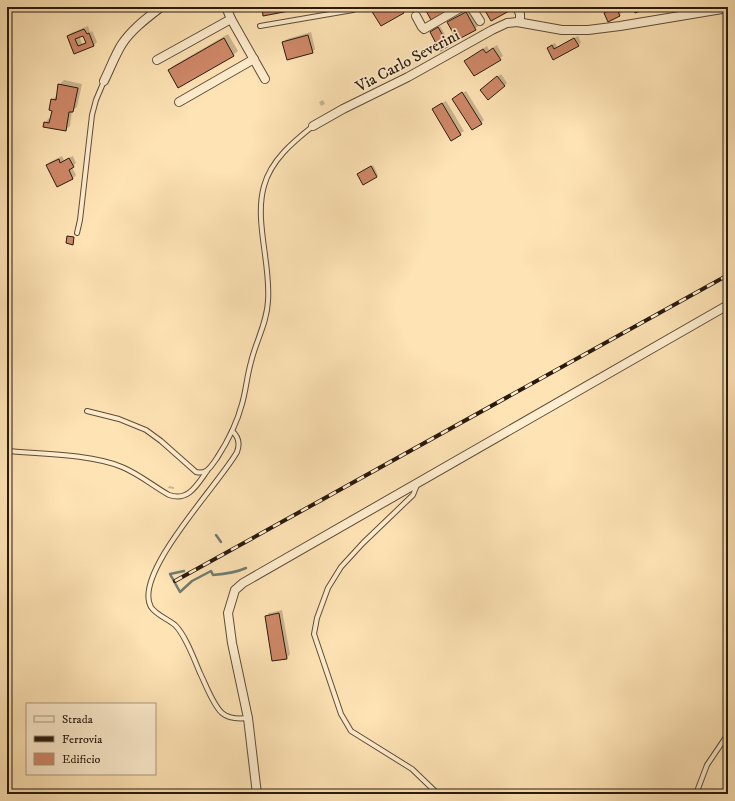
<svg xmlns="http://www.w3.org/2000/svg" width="735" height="801" font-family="'IM FELL DW Pica',serif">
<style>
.shadow{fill:#0003;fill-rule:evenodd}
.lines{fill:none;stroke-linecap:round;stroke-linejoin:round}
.stream{stroke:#707c71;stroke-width:2.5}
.building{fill:#cf8868;stroke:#281a0f;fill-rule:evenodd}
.service-casing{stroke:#5e4c38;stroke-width:6}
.minor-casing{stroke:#5e4c38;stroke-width:10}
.service{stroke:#feedce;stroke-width:4}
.minor{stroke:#feedce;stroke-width:8}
.rail-casing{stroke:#281a0f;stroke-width:4}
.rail{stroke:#feedce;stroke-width:2.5;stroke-dasharray:8;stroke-linecap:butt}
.labels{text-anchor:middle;stroke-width:3.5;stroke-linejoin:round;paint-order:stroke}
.street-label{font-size:16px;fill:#281a0f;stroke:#feedce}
</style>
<rect width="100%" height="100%" fill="#fee3b4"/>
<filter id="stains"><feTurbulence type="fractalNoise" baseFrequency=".005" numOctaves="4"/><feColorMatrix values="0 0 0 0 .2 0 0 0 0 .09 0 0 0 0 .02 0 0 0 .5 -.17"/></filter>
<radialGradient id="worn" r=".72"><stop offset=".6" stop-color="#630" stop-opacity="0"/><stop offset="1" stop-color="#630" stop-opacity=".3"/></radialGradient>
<g class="shadow">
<polygon points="375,7 405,7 406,9 403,12 373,10"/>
<polygon points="608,7 620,7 623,12 619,15 605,13 609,9"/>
<polygon points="470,9 478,26 475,29 448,22 451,19"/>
<path d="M88 26 90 32 92 31 97 42 94 45 75 53 68 36 71 33ZM84 34 87 42 82 44 79 36Z"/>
<polygon points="440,26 450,43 441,49 433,30"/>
<polygon points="311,32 315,49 312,52 283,42 287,39"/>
<polygon points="228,34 238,51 233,55 169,70 173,66"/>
<polygon points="578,36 581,42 578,46 554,59 548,48 551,45 555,43 557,47"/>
<polygon points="497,45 503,56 474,75 465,61 487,46 489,50"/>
<polygon points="501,74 507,83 504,86 484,87"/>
<polygon points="64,80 82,84 77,107 72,111 70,126 65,130 45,123 49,118 51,119 53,110 52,100 57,95 59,85"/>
<polygon points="466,91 484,120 481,123 453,99"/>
<polygon points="323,100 325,104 321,106 319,102"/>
<polygon points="446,101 464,131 460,134 436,106"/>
<polygon points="62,156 64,160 73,156 76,163 72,167 76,175 73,178 58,186 47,165 50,162"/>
<polygon points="373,165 378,175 376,177 360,172"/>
<polygon points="169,486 174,487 174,489 168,488"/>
<polygon points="282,610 290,654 287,658 266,616 269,613"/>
</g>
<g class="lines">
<g class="stream">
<polyline points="216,535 221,542"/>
<path d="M184 571 170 574 180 592 192 581 211 571 213 575C225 574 235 573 246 568"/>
</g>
</g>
<g class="building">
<polygon points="262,7 288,7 289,11 263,16"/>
<polygon points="295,7 320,7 296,11"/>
<polygon points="376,7 401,7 404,13 381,26 371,10"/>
<polygon points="424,7 450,7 452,9 431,20"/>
<polygon points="483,7 509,7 511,10 491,21"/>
<polygon points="606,7 616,7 620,16 608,22 604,13 608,11"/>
<polygon points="633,7 652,7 635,13"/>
<polygon points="687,7 713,7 687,11"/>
<polygon points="466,12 476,30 457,40 447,22"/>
<polygon points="438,27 449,46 440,51 430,32"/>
<path d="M84 29 87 34 89 33 94 46 74 54 67 36ZM83 36 86 43 78 46 75 39Z"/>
<polygon points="308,35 313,53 287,60 282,42"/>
<polygon points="224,38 234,56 178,88 168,70"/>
<polygon points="574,38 579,46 553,60 547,48 552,45 554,49"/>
<polygon points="493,48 501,60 474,76 464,61 483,49 486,53"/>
<polygon points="497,76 505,86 488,100 480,90"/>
<polygon points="58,84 78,88 73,112 69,112 66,131 43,127 44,122 49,123 52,111 49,110 51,99 56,100"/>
<polygon points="462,92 482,124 472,130 452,99"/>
<polygon points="442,103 461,135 451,141 432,109"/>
<polygon points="69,158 74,167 69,170 73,179 57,187 46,165 59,159 60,163"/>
<polygon points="371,166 377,177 363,185 357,174"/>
<polygon points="67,236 74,237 73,245 66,243"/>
<polygon points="279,613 287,659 272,661 265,616"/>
</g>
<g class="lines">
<g class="service-casing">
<g id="service">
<polyline points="260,26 353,10 359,7"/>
<polyline points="77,233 80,220 92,115 96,100 104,81"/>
<path d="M87 411 119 419 146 430 161 441 196 472C207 475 211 466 217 458 228 441 237 423 242 404 246 390 247 376 251 362 256 341 267 323 268 301 271 264 254 221 264 186 271 160 293 142 313 126"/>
<path d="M232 431C239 437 240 444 237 452 220 483 132 574 151 607 156 615 168 619 175 625 186 636 194 659 200 673 206 685 213 705 222 713 229 719 239 719 248 718"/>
<path d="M7 451C41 454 91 454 122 467 139 474 153 486 169 495 188 502 197 485 207 471"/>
<polyline points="417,485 413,495 363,543 341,567 328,588 317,618 314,634 341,714 351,731 412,769 438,794"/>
<polyline points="696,794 707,765 728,734"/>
</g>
</g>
<g class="minor-casing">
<g id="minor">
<polyline points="226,7 231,19 265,79"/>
<polyline points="471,7 480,21"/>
<polyline points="517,7 520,14 520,22"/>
<polyline points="416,16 422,27 424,29 462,7"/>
<polyline points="157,60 231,19"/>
<path d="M104 81C110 69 115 55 122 44 132 29 147 18 161 7"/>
<polyline points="179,102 254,59"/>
<polyline points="313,126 343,109 408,77 492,30 507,23 517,22 562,30 588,30 620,26 728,8"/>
<polyline points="257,794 248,718 232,643 228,613 235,590 243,583 728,305"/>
</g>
</g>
<use href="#service" class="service"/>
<use href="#minor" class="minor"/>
<g class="rail-casing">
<polyline id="rail" points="175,581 728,275"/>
</g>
<use href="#rail" class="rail"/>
</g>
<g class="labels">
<g class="street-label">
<text transform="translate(407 60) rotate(-28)" y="6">Via Carlo Severini</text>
</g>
</g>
<rect width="735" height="801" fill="none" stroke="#fee3b4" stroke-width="24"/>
<rect x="8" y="8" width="719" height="785" fill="none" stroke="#281a0f" stroke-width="2"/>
<rect x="12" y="12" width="711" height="777" fill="none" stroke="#281a0f"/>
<rect x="26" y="703" width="130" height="72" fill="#feedce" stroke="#a89982"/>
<rect x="34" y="716" width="20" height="6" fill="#feedce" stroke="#a89982"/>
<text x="62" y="723" font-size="12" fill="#281a0f">Strada</text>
<rect x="34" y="736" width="20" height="6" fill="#281a0f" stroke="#a89982"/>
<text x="62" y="743" font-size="12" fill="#281a0f">Ferrovia</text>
<rect x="34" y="753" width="20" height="12" fill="#cf8868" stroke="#a89982"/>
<text x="62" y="763" font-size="12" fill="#281a0f">Edificio</text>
<rect width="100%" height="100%" filter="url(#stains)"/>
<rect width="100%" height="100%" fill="url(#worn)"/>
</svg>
